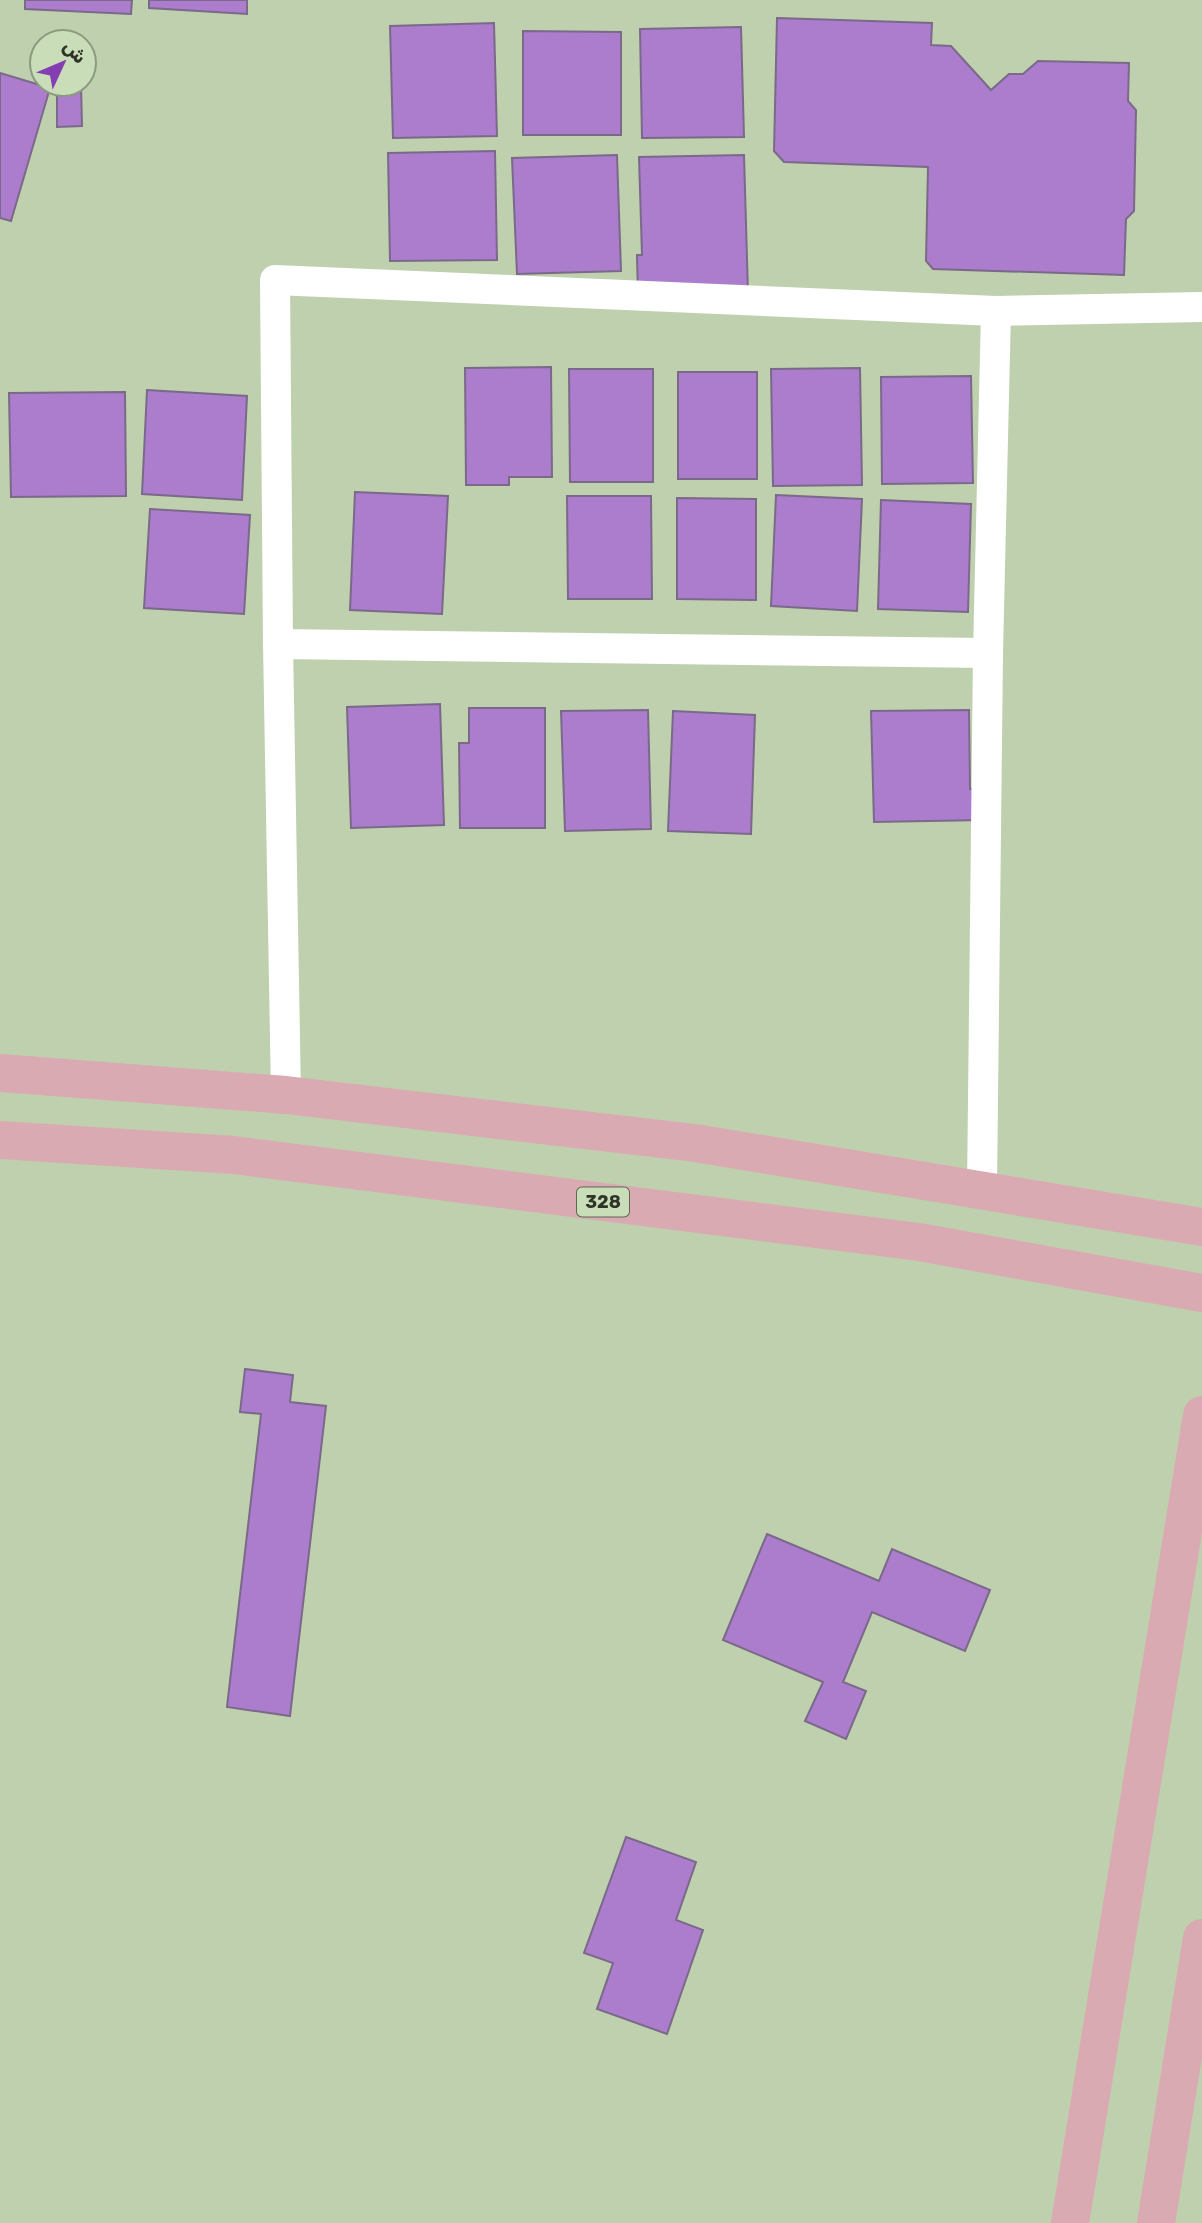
<svg xmlns="http://www.w3.org/2000/svg" width="1202" height="2223" font-family="Rubik,Cairo,sans-serif">
<style>
.building{fill:#ab7dcc;stroke:#7b6989;stroke-width:2}
.lines{fill:none;stroke-linecap:round;stroke-linejoin:round}
.minor{stroke:#fff;stroke-width:30}
.primary{stroke:#daaab2;stroke-width:38}
.labels{text-anchor:middle;stroke-width:7;stroke-linejoin:round;paint-order:stroke}
.shield{fill:#caddb9;stroke:#5d6753;stroke-width:2}
.shield-label{font-size:18px;font-weight:bold;fill:#2e3527}
</style>
<rect width="100%" height="100%" fill="#bed0ad"/>
<g class="building">
<polygon points="25,0 132,0 131,14 25,9"/>
<polygon points="149,0 247,0 247,14 149,8"/>
<polygon points="777,18 932,23 931,45 951,46 991,90 1009,74 1023,74 1038,61 1129,63 1128,101 1136,110 1134,211 1126,219 1124,275 933,269 926,261 928,167 784,162 774,151"/>
<polygon points="494,23 497,136 393,138 390,26"/>
<polygon points="741,27 744,137 642,138 640,29"/>
<polygon points="523,31 621,32 621,135 523,135"/>
<polygon points="0,73 50,88 11,221 0,218"/>
<polygon points="57,84 81,84 82,126 57,127"/>
<polygon points="495,151 497,260 390,261 388,153"/>
<polygon points="617,155 621,271 517,274 512,158"/>
<polygon points="744,155 748,293 638,296 637,255 642,255 639,157"/>
<polygon points="551,367 552,477 509,477 509,485 466,485 465,368"/>
<polygon points="860,368 862,485 773,486 771,369"/>
<polygon points="569,369 653,369 653,482 570,482"/>
<rect x="678" y="372" width="79" height="107"/>
<polygon points="971,376 973,483 882,484 881,377"/>
<polygon points="147,390 247,396 242,500 142,494"/>
<polygon points="125,392 126,496 11,497 9,393"/>
<polygon points="355,492 448,496 442,614 350,610"/>
<polygon points="776,495 862,499 857,611 771,606"/>
<polygon points="567,496 651,496 652,599 568,599"/>
<polygon points="677,498 756,499 756,600 677,599"/>
<polygon points="881,500 971,504 968,612 878,609"/>
<polygon points="150,509 250,515 244,614 144,608"/>
<polygon points="440,704 444,825 351,828 347,707"/>
<polygon points="469,708 545,708 545,828 460,828 459,743 469,743"/>
<polygon points="648,710 651,829 565,831 561,711"/>
<polygon points="969,710 970,789 983,789 983,820 874,822 871,711"/>
<polygon points="673,711 755,715 751,834 668,831"/>
<polygon points="245,1369 293,1375 290,1402 326,1406 290,1716 227,1707 261,1414 240,1412"/>
<polygon points="767,1534 879,1581 892,1549 990,1590 965,1651 872,1612 843,1682 866,1691 846,1739 805,1721 823,1682 723,1640"/>
<polygon points="626,1837 696,1862 676,1920 703,1930 667,2034 597,2009 613,1963 584,1953"/>
</g>
<g class="lines">
<g class="minor">
<polyline points="996,311 1202,307"/>
<polyline points="278,644 988,653"/>
<polyline points="286,1095 278,644 275,280 996,311 988,653 982,1189"/>
</g>
<g class="primary">
<polyline points="0,1073 286,1095 695,1143 1202,1227"/>
<polyline points="0,1140 234,1155 919,1242 1202,1293"/>
<polyline points="1070,2223 1202,1415"/>
<polyline points="1156,2223 1202,1938"/>
</g>
</g>
<g class="labels">
<rect class="shield" x="577" y="1187.5" width="52" height="29" rx="5"/>
<g class="shield-label">
<text x="603" y="1208">328</text>
</g>
</g>
<g transform="translate(63 63) rotate(46)"><circle r="33" fill="#caddb9" stroke="#8c9a7f" stroke-width="2"/>
<path d="M0-5L12 26L0 18L-12 26Z" fill="#853eb1"/>
<text y="-10" font-size="19" font-weight="bold" text-anchor="middle" fill="#2e3527">ش</text>
</g>
</svg>
